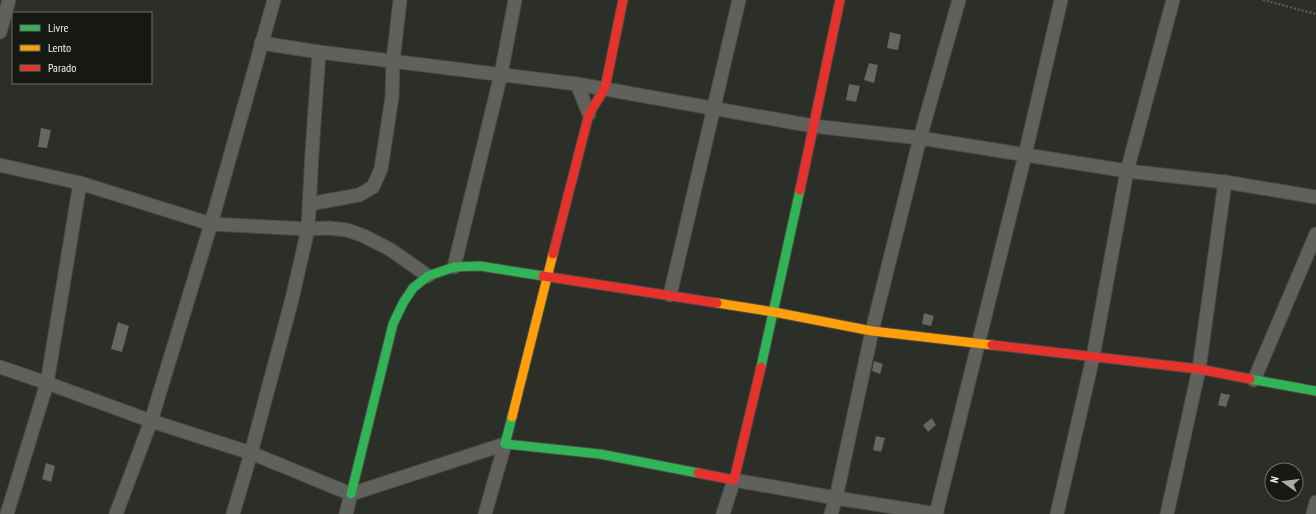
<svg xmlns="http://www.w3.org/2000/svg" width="1316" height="514" font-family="'PT Sans Narrow',sans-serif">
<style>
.building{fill:#656762}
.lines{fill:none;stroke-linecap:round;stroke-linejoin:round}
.street-casing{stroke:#494a45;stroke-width:15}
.fast-casing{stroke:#494a45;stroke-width:11}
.slow-casing{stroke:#494a45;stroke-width:11}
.jam-casing{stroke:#494a45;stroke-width:11}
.path{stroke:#61625e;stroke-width:2;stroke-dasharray:2 2;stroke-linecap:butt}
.street{stroke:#60615d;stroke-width:13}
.fast{stroke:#30b455;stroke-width:9}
.slow{stroke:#ff9f0a;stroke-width:9}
.jam{stroke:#e5322d;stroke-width:9}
</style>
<rect width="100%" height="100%" fill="#2c2e28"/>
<g class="building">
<polygon points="890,32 901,35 898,50 887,48"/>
<polygon points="869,63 878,65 874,83 864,80"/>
<polygon points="849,84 860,86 856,102 846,100"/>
<polygon points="41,128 51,130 47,148 38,147"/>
<polygon points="924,313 934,316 931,326 922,324"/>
<polygon points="118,322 129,326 122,352 111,349"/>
<polygon points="874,361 883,364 880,374 872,371"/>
<polygon points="1221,393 1230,395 1226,407 1218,405"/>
<polygon points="932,418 936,425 928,432 923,425"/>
<polygon points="876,436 885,438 881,452 873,450"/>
<polygon points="46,463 55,466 51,482 42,479"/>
</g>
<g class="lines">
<g class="street-casing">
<g id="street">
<polyline points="0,32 9,0"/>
<polyline points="261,43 319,52 577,84 813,126 920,138 1127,171 1225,182 1316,197"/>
<polyline points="577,84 589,114"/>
<polyline points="0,165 80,183 211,224 308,229 329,228 347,230 364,236 391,250 428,276"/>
<polyline points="80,183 47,383 151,421 251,453 351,494 346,514"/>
<polyline points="309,204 359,195 373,187 381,169 392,97 393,61 400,0"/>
<polyline points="454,267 501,74 515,0"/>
<polyline points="670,295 739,0"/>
<polyline points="0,367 47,383 7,514"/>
<polyline points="1254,380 1316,234"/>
<polyline points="351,494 505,444 485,514"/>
<polyline points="116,514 151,421 211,224 274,0"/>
<polyline points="233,514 251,453 292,299 308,229 312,153 319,52"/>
<polyline points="723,514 734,480 836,498 937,514"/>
<polyline points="831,514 836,498 872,331 920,138 959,0"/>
<polyline points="936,514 1025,155 1061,0"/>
<polyline points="1057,514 1093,357 1127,171 1173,0"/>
<polyline points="1167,514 1199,369 1225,182"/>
<polyline points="1313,514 1316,502"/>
</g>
</g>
<g class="fast-casing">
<g id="fast">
<polyline points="761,367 800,190"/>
<polyline points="1250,379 1316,391"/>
<polyline points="512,417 505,444 600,454 698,473"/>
<polyline points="351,494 393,324 403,303 413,288 428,276 454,267 480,266 543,276"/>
</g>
</g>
<g class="slow-casing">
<g id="slow">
<polyline points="717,303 774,312 872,331 992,345"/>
<polyline points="512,417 553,254"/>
</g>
</g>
<g class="jam-casing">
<g id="jam">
<polyline points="800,190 840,0"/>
<polyline points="553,254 589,114 605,88 623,0"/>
<polyline points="543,276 717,303"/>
<polyline points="992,345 1199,369 1250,379"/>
<polyline points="698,473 734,480 761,367"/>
</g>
</g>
<polyline class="path" points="1263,0 1316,14"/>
<use href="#street" class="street"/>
<use href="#fast" class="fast"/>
<use href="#slow" class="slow"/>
<use href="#jam" class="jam"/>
</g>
<rect x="12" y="12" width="140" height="72" fill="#161813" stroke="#6d6f69"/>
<rect x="20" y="25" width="20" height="6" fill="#30b455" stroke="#6d6f69"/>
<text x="48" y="32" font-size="12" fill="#f0f2eb">Livre</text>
<rect x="20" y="45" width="20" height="6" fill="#ff9f0a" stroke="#6d6f69"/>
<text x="48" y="52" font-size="12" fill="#f0f2eb">Lento</text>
<rect x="20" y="65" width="20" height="6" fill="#e5322d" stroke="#6d6f69"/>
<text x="48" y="72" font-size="12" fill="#f0f2eb">Parado</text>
<g transform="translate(1284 482) rotate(284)"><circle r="19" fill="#161813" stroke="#6d6f69"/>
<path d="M0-3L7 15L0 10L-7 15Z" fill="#abada7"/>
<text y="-6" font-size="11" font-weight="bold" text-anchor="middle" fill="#f0f2eb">N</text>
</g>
</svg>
